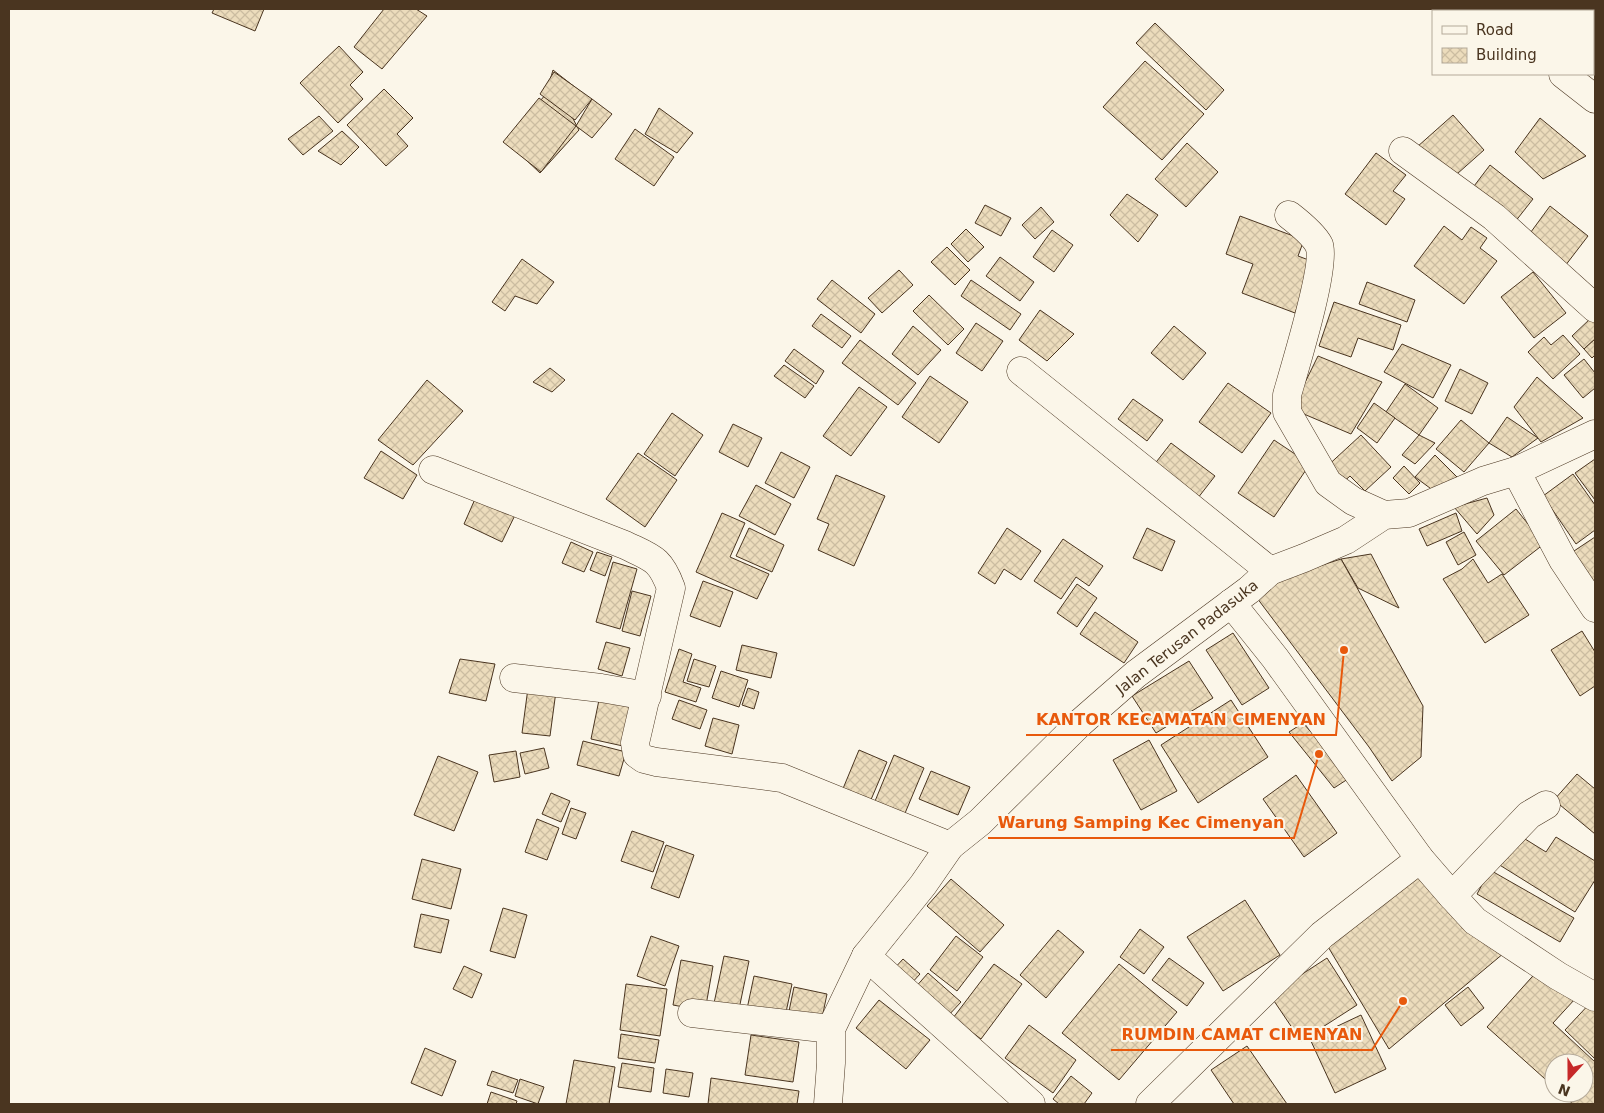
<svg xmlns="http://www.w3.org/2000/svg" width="1604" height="1113" font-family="'DejaVu Sans',sans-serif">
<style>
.building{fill:url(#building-cross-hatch);stroke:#4a3520}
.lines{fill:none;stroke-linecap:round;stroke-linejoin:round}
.street-casing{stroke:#4a3520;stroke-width:29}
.secondary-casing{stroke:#4a3520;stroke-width:29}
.street{stroke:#fbf6e9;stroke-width:28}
.secondary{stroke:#fbf6e9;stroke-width:28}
.labels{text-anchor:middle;stroke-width:4;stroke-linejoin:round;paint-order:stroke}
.street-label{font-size:15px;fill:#4a3520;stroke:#fbf6e9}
.leader{fill:none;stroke:#e8590c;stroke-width:2}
.callout-dot{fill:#e8590c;stroke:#fbf6e9;stroke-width:2}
.callout-label{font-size:16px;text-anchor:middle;font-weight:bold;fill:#e8590c;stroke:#fbf6e9;stroke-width:4;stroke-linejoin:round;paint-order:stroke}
</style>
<defs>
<pattern id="building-cross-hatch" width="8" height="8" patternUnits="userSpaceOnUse" patternTransform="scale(1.25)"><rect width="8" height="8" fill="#ecdcbc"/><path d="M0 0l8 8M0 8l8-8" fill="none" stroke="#ccbda1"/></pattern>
</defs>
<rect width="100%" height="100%" fill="#fbf6e9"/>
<g class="building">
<polygon points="214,9 264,9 255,31 212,13"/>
<polygon points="384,9 416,9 427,16 382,69 354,47"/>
<polygon points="1155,23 1224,90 1206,110 1136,43"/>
<polygon points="339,46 363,72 350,85 363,99 338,123 300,83"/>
<polygon points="1145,61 1204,114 1162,160 1103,107"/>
<polygon points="553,70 585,95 571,115 579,130 540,173 506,141 546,94"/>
<polygon points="554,72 592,99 575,120 540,94"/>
<polygon points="384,89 413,118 397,134 408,146 386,166 347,125"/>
<polygon points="539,98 576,126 541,172 503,142"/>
<polygon points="592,99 612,114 592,138 576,126"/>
<polygon points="659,108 693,133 677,153 645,134"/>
<polygon points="1453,115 1484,150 1448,182 1417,147"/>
<polygon points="319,116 333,131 303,155 288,139"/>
<polygon points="1540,118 1586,156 1543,179 1515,152"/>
<polygon points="635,129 674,157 654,186 615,159"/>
<polygon points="342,131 359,147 341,165 318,151"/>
<polygon points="1187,143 1218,172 1186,207 1155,179"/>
<polygon points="1376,153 1406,175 1393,191 1405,199 1386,225 1345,194"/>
<polygon points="1490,165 1533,199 1511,227 1468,194"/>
<polygon points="1127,194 1158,215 1138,242 1110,215"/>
<polygon points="985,205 1011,218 1001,236 975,223"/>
<polygon points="1550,206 1588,236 1565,266 1528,236"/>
<polygon points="1041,207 1054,222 1035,239 1022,225"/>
<polygon points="1240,216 1304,240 1298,256 1314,262 1295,313 1242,293 1253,264 1226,254"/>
<polygon points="1444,226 1462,240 1471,227 1487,238 1480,248 1497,261 1464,304 1414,266"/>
<polygon points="966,229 984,247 968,262 951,244"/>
<polygon points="1052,230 1073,245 1054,272 1033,257"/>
<polygon points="947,247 970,270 955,285 931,262"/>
<polygon points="1000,257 1034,282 1020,301 986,276"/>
<polygon points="522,259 554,282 537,304 515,296 505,311 492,302"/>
<polygon points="899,270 913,285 882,313 868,298"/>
<polygon points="1533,272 1566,313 1534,338 1501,297"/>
<polygon points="832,280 875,314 861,333 817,299"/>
<polygon points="971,280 1021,314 1010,330 961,296"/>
<polygon points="1367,282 1415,300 1407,322 1359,304"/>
<polygon points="929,295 964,329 948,345 913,311"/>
<polygon points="1334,302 1401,325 1393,350 1358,338 1351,357 1319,346"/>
<polygon points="1040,310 1074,334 1047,361 1019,340"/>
<polygon points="821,314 851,336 842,348 812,326"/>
<polygon points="1591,318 1595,323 1595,339 1584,349 1572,336"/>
<polygon points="976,323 1003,341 982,371 956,353"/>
<polygon points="913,326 941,350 918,375 892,354"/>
<polygon points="1174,326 1206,353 1183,380 1151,353"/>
<polygon points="1563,335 1580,354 1553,379 1528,352 1544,337 1551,345"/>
<polygon points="1595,339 1595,355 1592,358 1584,349"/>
<polygon points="860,340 916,383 898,405 842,363"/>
<polygon points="1402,344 1451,365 1433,398 1384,372"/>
<polygon points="794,349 824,371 816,384 785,361"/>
<polygon points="1318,356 1382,382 1351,434 1292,409"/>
<polygon points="1584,359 1595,373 1595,388 1583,398 1564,375"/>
<polygon points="784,365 814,386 805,398 774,376"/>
<polygon points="550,368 565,380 552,392 533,382"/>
<polygon points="1460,369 1488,383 1472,414 1445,401"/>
<polygon points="930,376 968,402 939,443 902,417"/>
<polygon points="1537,377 1583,418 1541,442 1514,407"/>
<polygon points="427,380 463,411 413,465 378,440"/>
<polygon points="1228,383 1271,413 1242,453 1199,422"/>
<polygon points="1405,384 1438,408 1419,435 1386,412"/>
<polygon points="859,387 887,407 851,456 823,436"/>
<polygon points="1133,399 1163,420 1147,441 1118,419"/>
<polygon points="1374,403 1395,418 1377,443 1357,428"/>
<polygon points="672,413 703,435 675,476 644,454"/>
<polygon points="1507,417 1538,438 1512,457 1489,443"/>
<polygon points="1461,420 1489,443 1464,472 1436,449"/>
<polygon points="733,424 762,438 748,467 719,452"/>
<polygon points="1361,435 1391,467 1365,491 1350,476 1339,486 1323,470"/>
<polygon points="1419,435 1435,443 1415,464 1402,455"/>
<polygon points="1274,440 1310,464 1274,517 1238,493"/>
<polygon points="1171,443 1215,476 1194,503 1150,470"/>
<polygon points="381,451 417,475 403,499 364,478"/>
<polygon points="781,452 810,467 794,498 765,483"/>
<polygon points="638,453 677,480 645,527 606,499"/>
<polygon points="1435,455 1457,477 1434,491 1415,477"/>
<polygon points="1595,459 1595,500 1575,473"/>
<polygon points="1404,466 1420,483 1409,494 1393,478"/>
<polygon points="1573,474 1595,505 1595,530 1576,544 1543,496"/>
<polygon points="836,475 885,496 854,566 818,550 829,524 817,519"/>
<polygon points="756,485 791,504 775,535 739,516"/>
<polygon points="479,490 517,511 502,542 464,524"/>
<polygon points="1487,498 1494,515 1477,534 1454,507"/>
<polygon points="1516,509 1544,544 1504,575 1476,541"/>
<polygon points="722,513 745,523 730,557 769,574 757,599 696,572"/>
<polygon points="1456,513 1462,531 1427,546 1419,529"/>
<polygon points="749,528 784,545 772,572 736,556"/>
<polygon points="1007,528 1041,551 1021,580 1004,569 995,584 978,573"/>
<polygon points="1147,528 1175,541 1162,571 1133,558"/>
<polygon points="1464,532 1476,555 1458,565 1446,542"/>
<polygon points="1595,537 1595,582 1589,587 1565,557"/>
<polygon points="1063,539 1103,566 1089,586 1076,577 1061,599 1034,581"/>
<polygon points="571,542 593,552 584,572 562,563"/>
<polygon points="597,552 612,557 605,576 590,570"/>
<polygon points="1371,554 1399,608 1358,588 1341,559"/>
<polygon points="1341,559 1423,706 1421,757 1392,781 1369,747 1254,594 1288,576"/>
<polygon points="1473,559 1488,583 1502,574 1529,615 1485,643 1443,579 1462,569"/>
<polygon points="613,562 637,569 620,629 596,622"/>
<polygon points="703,581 733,592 720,627 690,616"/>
<polygon points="1077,584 1097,598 1077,627 1057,613"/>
<polygon points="632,591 651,596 640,636 622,631"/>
<polygon points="1095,612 1138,642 1124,663 1080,634"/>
<polygon points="1582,631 1595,652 1595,686 1580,696 1551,650"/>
<polygon points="1233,633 1269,688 1242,705 1206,650"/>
<polygon points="606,642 630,648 622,676 598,669"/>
<polygon points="742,645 777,653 771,678 736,670"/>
<polygon points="679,649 692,654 683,682 701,688 696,702 665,692"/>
<polygon points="460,659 495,664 486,701 449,693"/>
<polygon points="694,659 716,666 709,687 687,681"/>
<polygon points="1189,661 1213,698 1156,733 1132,696"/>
<polygon points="721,671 748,680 739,707 712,698"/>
<polygon points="528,688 556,691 550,736 522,733"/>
<polygon points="748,688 759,692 754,709 742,705"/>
<polygon points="600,695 632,702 623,746 591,739"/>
<polygon points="679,700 707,710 700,729 672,719"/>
<polygon points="1231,700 1268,757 1198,803 1161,745"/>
<polygon points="713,718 739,725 732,754 705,746"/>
<polygon points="1303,723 1351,777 1334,788 1289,732"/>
<polygon points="1149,740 1177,791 1141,810 1113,760"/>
<polygon points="583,741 626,752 619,776 577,765"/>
<polygon points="544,748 549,768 525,774 520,753"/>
<polygon points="859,750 887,762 870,802 842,791"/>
<polygon points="516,751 520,777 494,782 489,755"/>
<polygon points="894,755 924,768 903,818 873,806"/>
<polygon points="438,756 478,772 454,831 414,815"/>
<polygon points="931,771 970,787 958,815 919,799"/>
<polygon points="1577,774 1595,789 1595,834 1554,800"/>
<polygon points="1296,775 1337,833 1304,857 1263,799"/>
<polygon points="551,793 570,801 561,822 542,814"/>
<polygon points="571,808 586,813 576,839 562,834"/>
<polygon points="537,819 559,828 547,860 525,852"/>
<polygon points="632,831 664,842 653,872 621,861"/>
<polygon points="1517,834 1546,852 1556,837 1595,861 1595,880 1575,912 1498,864"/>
<polygon points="666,845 694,855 679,898 651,888"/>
<polygon points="422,859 461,869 451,909 412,899"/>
<polygon points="1415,868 1504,953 1389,1049 1324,940"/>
<polygon points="1490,870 1574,918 1560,942 1477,894"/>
<polygon points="951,879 1004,925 980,952 927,906"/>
<polygon points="1245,900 1280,955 1223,991 1187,937"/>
<polygon points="503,908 527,915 515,958 490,951"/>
<polygon points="421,914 449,920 441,953 414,947"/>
<polygon points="1140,929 1164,947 1144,974 1120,957"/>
<polygon points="1058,930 1084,952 1046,998 1020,975"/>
<polygon points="651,936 679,946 665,986 637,976"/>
<polygon points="956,936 983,957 957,991 930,970"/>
<polygon points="724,956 749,961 738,1014 713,1008"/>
<polygon points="1169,958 1204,983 1187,1006 1152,980"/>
<polygon points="1327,958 1357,1005 1301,1041 1270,995"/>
<polygon points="903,959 920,974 910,985 893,970"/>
<polygon points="681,960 713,966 705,1011 673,1005"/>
<polygon points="994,964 1022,984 981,1039 953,1018"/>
<polygon points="1119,964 1177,1012 1119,1080 1062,1033"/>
<polygon points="464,966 482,974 472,998 453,989"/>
<polygon points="1540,968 1575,999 1553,1023 1595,1062 1595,1102 1593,1104 1573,1104 1560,1093 1584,1093 1584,1063 1554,1063 1554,1087 1487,1027"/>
<polygon points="928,973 961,1002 947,1017 914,989"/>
<polygon points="754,976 792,984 785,1017 747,1009"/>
<polygon points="626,984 667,989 660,1036 620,1030"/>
<polygon points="794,987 827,994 821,1023 788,1016"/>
<polygon points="1468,987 1484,1008 1461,1026 1445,1005"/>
<polygon points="879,1000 930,1040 906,1069 856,1028"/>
<polygon points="1593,1000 1595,1001 1595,1059 1565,1030"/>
<polygon points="1361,1015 1386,1069 1335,1093 1310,1039"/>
<polygon points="1029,1025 1076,1060 1053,1093 1005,1058"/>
<polygon points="621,1034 659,1040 655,1063 618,1058"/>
<polygon points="751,1035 799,1042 793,1082 745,1075"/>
<polygon points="1247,1046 1287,1104 1234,1104 1211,1070"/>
<polygon points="425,1048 456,1061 442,1096 411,1083"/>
<polygon points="574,1060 615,1067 609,1104 566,1104"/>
<polygon points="622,1063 654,1068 651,1092 618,1087"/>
<polygon points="666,1069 693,1073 689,1097 663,1093"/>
<polygon points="492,1071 518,1080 513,1093 487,1085"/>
<polygon points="1071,1076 1092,1093 1084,1104 1059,1104 1053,1099"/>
<polygon points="711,1078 799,1091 797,1104 708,1104"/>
<polygon points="520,1079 544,1087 538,1104 515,1096"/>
<polygon points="491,1092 517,1101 516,1104 487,1104"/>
</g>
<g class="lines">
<g class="street-casing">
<g id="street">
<polyline points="1569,11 1571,9"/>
<polyline points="1563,74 1595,99"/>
<polyline points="1403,151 1494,217 1595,308"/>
<path d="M1289 215C1298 222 1314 235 1319 245 1327 264 1294 370 1287 395V412L1328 483 1353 501 1384 515"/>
<polyline points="1021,371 1270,571"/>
<path d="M433 470 625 545C652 558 660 558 671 588L635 743 637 754 644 759 656 762 782 778 950 846"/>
<polyline points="1516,471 1563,560 1595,608"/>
<polyline points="1231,603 1275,658 1420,859 1452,896 1475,921 1558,976 1595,997"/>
<polyline points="514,678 601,688 647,696"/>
<polyline points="1452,896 1529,815 1546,805"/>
<polyline points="866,956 1031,1104"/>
<polyline points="692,1013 831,1029"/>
<polyline points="1150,1104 1322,935 1420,859"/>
</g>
</g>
<g class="secondary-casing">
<polyline id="secondary" points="828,1104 831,1063 831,1029 866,956 923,885 950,846 980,822 1080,723 1136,674 1249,590 1270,571 1304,558 1346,540 1384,515 1409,513 1483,481 1516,471 1595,434"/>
</g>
<use href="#street" class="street"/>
<use href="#secondary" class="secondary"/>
</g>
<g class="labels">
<g class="street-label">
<text transform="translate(1187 637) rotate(-38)" y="5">Jalan Terusan Padasuka</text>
</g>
</g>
<path class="leader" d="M1344 650L1336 735H1026M1319 754L1294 838H988M1403 1001L1372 1050H1111"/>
<g class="callout-dot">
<circle cx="1344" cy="650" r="5"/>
<circle cx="1319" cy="754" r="5"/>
<circle cx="1403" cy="1001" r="5"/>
</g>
<g class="callout-label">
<text x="1181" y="725">KANTOR KECAMATAN CIMENYAN</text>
<text x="1141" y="828">Warung Samping Kec Cimenyan</text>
<text x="1242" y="1040">RUMDIN CAMAT CIMENYAN</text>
</g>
<rect width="1604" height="1113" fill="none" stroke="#4a3520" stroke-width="20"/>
<rect x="1432" y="10" width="162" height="65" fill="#fbf6e9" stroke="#b4a999"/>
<rect x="1442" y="26" width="25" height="8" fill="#fbf6e9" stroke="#b4a999"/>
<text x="1476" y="35" font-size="15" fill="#4a3520">Road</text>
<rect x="1442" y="48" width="25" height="15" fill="url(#building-cross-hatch)" stroke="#b4a999"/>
<text x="1476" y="60" font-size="15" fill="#4a3520">Building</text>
<g transform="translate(1569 1078) rotate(201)"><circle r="24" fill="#fbf6e9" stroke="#b4a999"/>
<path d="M0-4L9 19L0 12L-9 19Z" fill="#c62828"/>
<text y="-8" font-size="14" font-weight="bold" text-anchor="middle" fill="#4a3520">N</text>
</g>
</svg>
